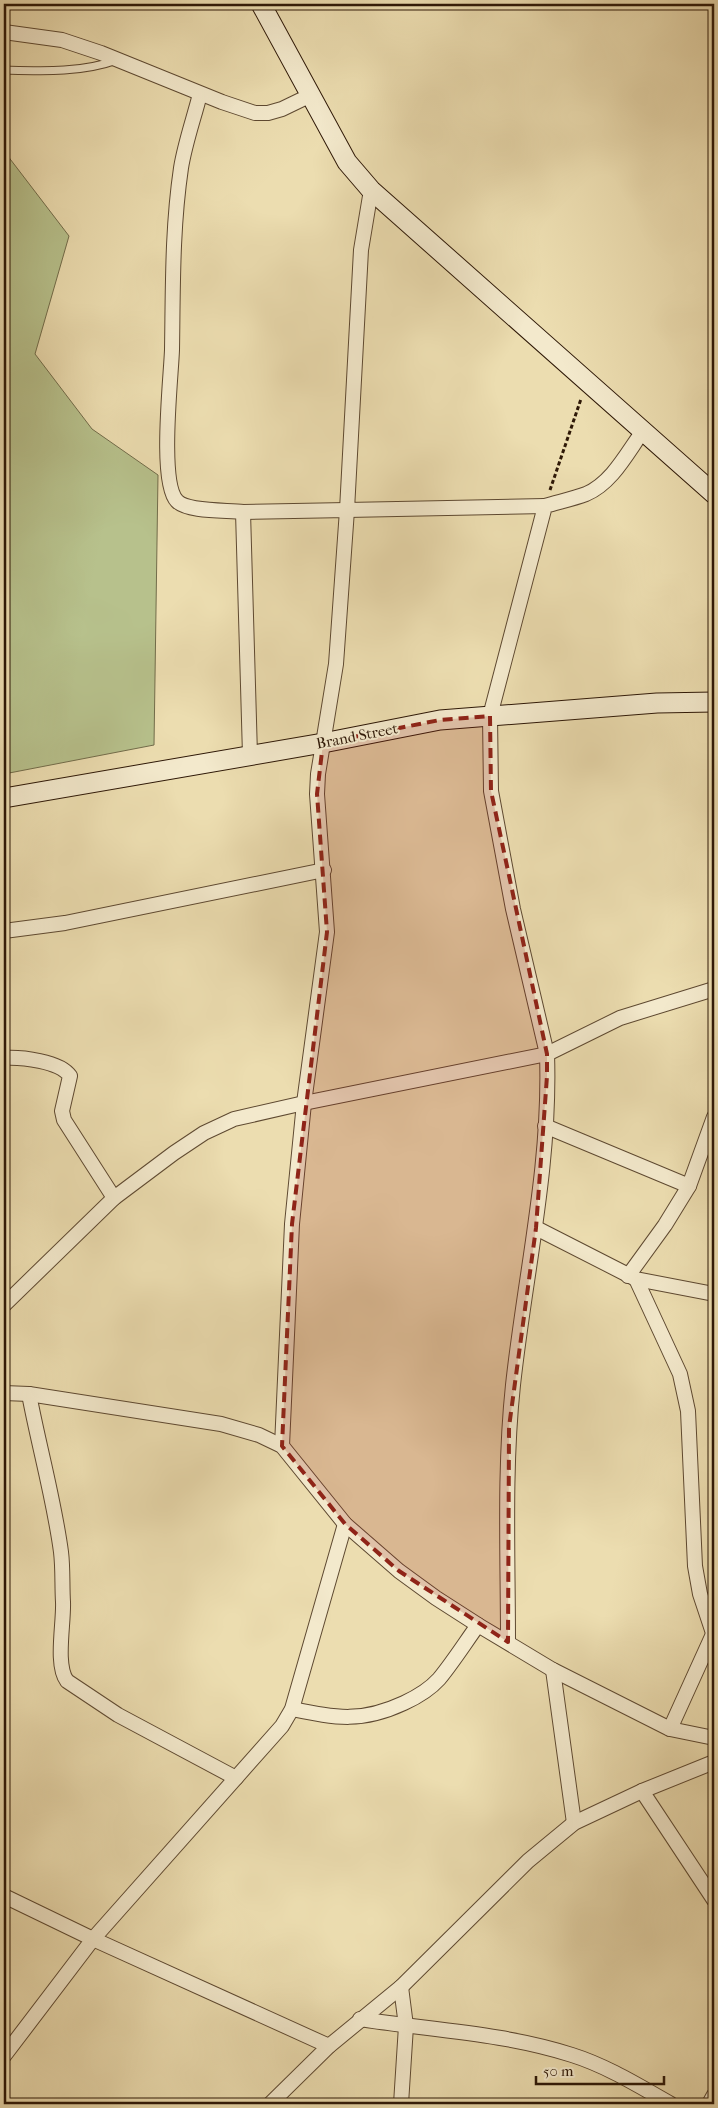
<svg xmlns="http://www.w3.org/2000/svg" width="718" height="2108" font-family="'IM FELL French Canon',serif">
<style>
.green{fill:#b7c18c;stroke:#726c4a}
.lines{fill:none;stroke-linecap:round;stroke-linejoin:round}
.lane-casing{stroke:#5e4931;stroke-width:9}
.street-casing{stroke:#5e4931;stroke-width:16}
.secondary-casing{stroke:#2e1807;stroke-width:21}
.path{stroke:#2e1807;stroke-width:3;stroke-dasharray:4 2.5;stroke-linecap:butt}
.lane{stroke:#f3e9cc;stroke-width:7}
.street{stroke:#f3e9cc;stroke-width:14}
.secondary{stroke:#f3e9cc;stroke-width:19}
.marked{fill:#8f2418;fill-opacity:0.2;stroke:#8f2418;stroke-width:4;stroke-dasharray:10 6;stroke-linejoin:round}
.labels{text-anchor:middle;stroke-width:4;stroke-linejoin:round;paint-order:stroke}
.street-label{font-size:15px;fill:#2e1807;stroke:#f3e9cc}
</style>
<rect width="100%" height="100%" fill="#ecddb0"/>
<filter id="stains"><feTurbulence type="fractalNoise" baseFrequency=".004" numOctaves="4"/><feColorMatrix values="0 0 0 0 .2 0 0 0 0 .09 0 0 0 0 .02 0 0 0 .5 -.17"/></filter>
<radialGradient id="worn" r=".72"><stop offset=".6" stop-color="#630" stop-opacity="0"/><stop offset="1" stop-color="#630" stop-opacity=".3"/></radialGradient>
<polygon class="green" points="4,151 69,236 35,354 92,429 158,475 154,745 4,774"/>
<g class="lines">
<g class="lane-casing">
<path id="lane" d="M4 70C41 71 81 73 117 60"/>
</g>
<g class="street-casing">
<g id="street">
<polyline points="4,32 62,40 101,53 222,102 255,113 268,113 282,109 311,95"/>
<path d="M200 94C194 118 185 143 181 168 172 229 173 289 172 350 171 378 159 483 177 501 187 512 228 510 243 512L250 755"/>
<polyline points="371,190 361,250 347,510 545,506"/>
<polyline points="243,512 347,510 336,664 318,774 317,794 327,932 304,1103 292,1224 282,1446"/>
<polyline points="4,931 65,923 324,870"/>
<path d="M4 1058C21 1057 60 1061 70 1076L62 1111 64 1120 114 1198"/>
<polyline points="545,1126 689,1186"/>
<polyline points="536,1228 636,1279 714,1294"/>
<polyline points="628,1276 665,1225 689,1186 714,1117"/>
<polyline points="636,1279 680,1374 688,1411 695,1566 700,1594 713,1633"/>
<polyline points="4,1305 114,1198 174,1153 204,1133 234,1119 304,1103 547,1054 620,1018 714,989"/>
<polyline points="4,1393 29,1394 221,1424 259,1435 282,1446 345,1524 399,1571 436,1598 478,1625 553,1670 670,1729 714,1738"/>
<path d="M29 1394C39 1447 54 1499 61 1552 63 1568 62 1586 63 1602 64 1623 55 1665 67 1681L118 1715 236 1778"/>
<path d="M508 1642C508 1556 504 1470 513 1385 525 1274 551 1166 547 1054L513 909 491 791 490 716 545 506C558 502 573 499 586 494 612 483 627 453 643 431"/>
<polyline points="553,1670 574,1823"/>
<path d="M292 1709C337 1718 361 1723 404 1703 417 1697 430 1689 439 1679 453 1662 465 1643 478 1625"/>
<polyline points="670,1729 714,1632"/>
<polyline points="642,1791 714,1900"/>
<polyline points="4,1896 93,1939 329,2046"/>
<polyline points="401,1987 406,2026 401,2104"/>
<path d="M360 2019C430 2030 504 2033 572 2055 607 2066 639 2086 671 2104"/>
<polyline points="4,2056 93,1939 282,1726 292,1709 345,1524"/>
<polyline points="270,2104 329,2046 401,1987 528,1861 574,1823 642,1791 714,1762"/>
<polyline points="709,2104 714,2095"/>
</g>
</g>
<g class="secondary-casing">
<g id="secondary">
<polyline points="261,4 347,162 371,190 714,494"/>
<polyline points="4,798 323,743 440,720 657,703 714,702"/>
</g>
</g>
<polyline class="path" points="550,490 581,399"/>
<use href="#lane" class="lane"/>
<use href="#street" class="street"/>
<use href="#secondary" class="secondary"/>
</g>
<path class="marked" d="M490 716 491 791 547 1054V1076L536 1228 509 1427 508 1642 399 1571 345 1524 282 1446 292 1224 327 932 317 794 323 743 440 720Z"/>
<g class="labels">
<g class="street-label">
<text transform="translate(357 736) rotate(-11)" y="5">Brand Street</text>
</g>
</g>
<rect width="718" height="2108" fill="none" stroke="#ecddb0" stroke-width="20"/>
<rect x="5" y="5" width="708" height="2098" fill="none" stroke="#2e1807" stroke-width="2.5"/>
<rect x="10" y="10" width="698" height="2088" fill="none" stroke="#2e1807"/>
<path d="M536 2076v8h128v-8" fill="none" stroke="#2e1807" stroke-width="2.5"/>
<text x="543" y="2076" font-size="15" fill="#2e1807" stroke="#f3e9cc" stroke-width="4" paint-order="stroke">50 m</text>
<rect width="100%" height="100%" filter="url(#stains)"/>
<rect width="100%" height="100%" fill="url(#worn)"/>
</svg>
